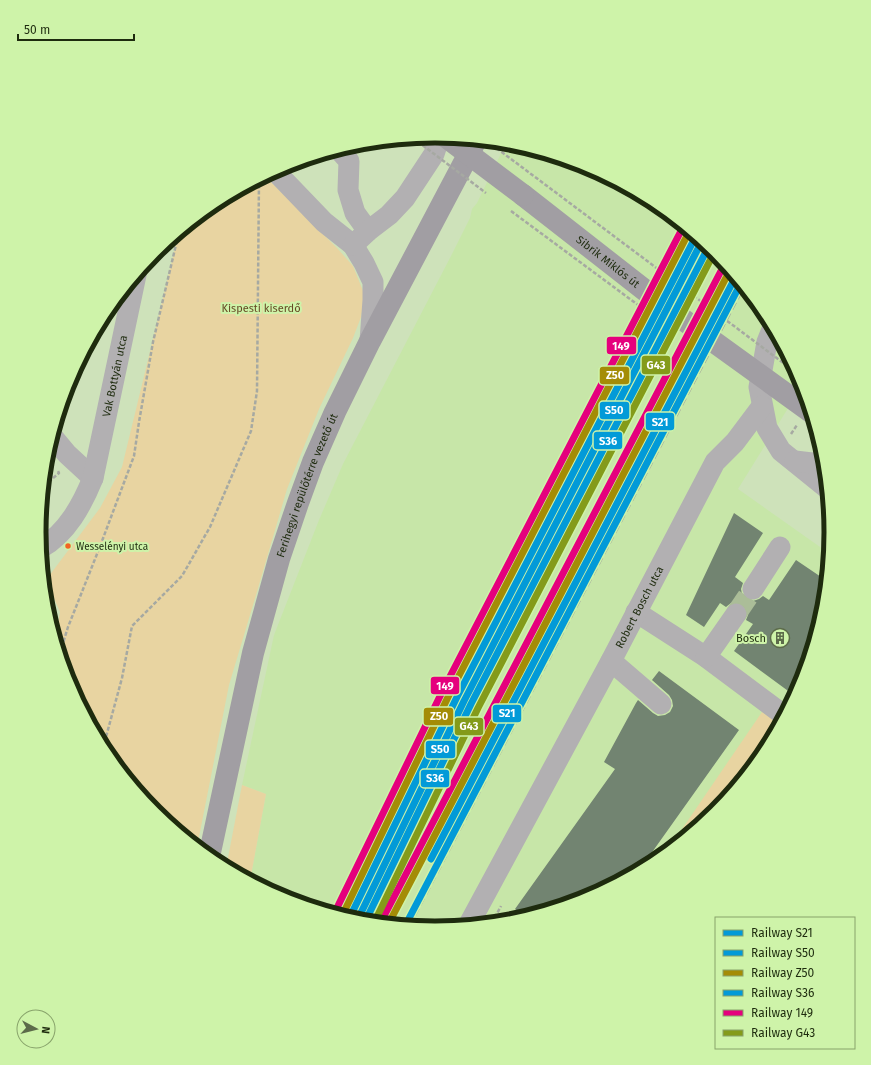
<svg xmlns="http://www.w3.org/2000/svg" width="871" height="1065" font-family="'Fira Sans',sans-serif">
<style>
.built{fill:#c7e6a8}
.green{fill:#e8d4a1}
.building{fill:#728471}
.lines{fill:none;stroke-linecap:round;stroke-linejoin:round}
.minor-tunnel{stroke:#abbd98;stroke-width:21;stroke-dasharray:21 10;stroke-linecap:butt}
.path{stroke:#a6a9a2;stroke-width:2.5;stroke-dasharray:4 2;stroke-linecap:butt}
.minor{stroke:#b2b0b2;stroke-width:21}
.major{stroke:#a19ea3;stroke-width:22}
.rail{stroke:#9ea19a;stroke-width:3;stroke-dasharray:8 4;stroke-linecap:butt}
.path-bridge{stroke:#a6a9a2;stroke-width:2.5;stroke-dasharray:4 2;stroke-linecap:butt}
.major-bridge{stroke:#a19ea3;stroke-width:22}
.rail-1-casing{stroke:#cef3a9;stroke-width:10}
.rail-2-casing{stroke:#cef3a9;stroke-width:10}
.rail-3-casing{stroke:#cef3a9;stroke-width:10}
.rail-4-casing{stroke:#cef3a9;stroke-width:10}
.rail-5-casing{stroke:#cef3a9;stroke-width:10}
.rail-6-casing{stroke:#cef3a9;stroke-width:10}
.rail-1{stroke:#029ad8;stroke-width:7}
.rail-2{stroke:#029ad8;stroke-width:7}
.rail-3{stroke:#a48c06;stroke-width:7}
.rail-4{stroke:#029ad8;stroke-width:7}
.rail-5{stroke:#e5007d;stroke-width:7}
.rail-6{stroke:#849b1a;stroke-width:7}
.bus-dot{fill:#f26522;stroke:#cef3a9;stroke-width:1.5}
.labels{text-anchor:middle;stroke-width:4;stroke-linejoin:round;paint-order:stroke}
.bus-label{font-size:10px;fill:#1e2b0e;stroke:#cef3a9;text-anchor:start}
.street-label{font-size:11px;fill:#1e2b0e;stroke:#cef3a9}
.park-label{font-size:11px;fill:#664925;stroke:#cef3a9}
.poi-label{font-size:11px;fill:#1e2b0e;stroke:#cef3a9;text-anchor:end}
.rim{fill:none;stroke:#1e2b0e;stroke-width:5}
.line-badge{stroke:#cef3a9;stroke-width:1.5}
.badge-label{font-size:11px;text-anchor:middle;font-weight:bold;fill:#fff}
</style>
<rect width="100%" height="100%" fill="#cee2ba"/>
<polygon class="built" points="506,143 513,144 587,166 656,203 716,252 765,312 803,384 738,489 830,554 824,610 802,684 765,753 716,813 656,862 587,899 513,921 435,929 358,921 284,899 250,881 266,794 242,785 274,635 319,520 343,464 451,256 470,218 472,209 477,203"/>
<g class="green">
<polygon points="265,176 337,248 353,266 365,296 361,317 353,338 319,409 287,489 259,585 229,685 197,847 155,813 106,753 69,684 55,638 60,612 46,580 100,508 122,467 179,232 215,203"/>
<polygon points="762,712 780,724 765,753 716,813 665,854"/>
<polygon points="242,785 266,794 250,881 226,868"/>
</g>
<g class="building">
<polygon points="734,513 763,533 735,577 743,583 741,589 742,594 746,599 753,601 759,599 763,596 769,600 796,560 827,581 824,610 802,684 795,696 734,651 753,624 746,620 748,615 747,609 743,604 737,602 731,603 726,607 720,603 704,627 686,615"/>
<polygon points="659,671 739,730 638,872 587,899 527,917 515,909 615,769 604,762 636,703 638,700 653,713 658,716 665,715 670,712 673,706 672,700 669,695 652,680"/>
</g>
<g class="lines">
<polyline class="minor-tunnel" points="736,614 753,589"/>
<g class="path">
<polyline points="791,434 797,425"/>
<polyline points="44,486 59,473 58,471"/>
<polyline points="60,653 68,627 99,549 134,456 139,422 153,342 179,232"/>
<polyline points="103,748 122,678 132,626 182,576 210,527 251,431 257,391 259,180"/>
<polyline points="492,923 501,906"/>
</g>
<g class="minor">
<polyline points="339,150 349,161 348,190 355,213 368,231"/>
<polyline points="275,171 324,222 353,245 364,263 373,282 373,300 370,341"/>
<polyline points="353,245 368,231 389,215 405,198 434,154 440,136"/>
<polyline points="773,327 767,342 759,387 767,428 781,451 828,489"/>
<polyline points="52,436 67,454 93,478"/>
<polyline points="795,461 812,463 825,462"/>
<path id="s1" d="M41 548C67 533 82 505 93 478L136 275"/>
<polyline points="753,589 780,547"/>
<polyline points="636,612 706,657 785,716"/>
<polyline points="706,657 736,614"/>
<polyline points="611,661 661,704"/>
<path id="s2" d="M468 926 611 661 715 462 735 442 762 406"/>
</g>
<g class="major">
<path id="s3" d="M523 195 674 313"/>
<path id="s4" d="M209 857 253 653 279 559 298 503 313 462 335 412 370 341 476 140"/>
</g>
<polyline class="rail" points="409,926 744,286"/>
<g class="path-bridge">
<polyline points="413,138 486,193"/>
<polyline points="487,141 798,374"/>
<polyline points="511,211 657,319"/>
<polyline points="809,431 819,438"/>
</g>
<g class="major-bridge">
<polyline points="446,137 523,195"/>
<polyline points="674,313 811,412"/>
</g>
<g class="rail-1-casing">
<g id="rail-1">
<polyline points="431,859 736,276"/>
<polyline points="349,919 457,697 696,236"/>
</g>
</g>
<g class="rail-2-casing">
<g id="rail-2">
<polyline points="357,921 464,701 702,241"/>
<polyline points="405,926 741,283"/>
</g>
</g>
<g class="rail-3-casing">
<g id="rail-3">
<polyline points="342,916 450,693 689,232"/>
<polyline points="390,921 729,272"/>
</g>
</g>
<g class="rail-4-casing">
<polyline id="rail-4" points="365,922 471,704 709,246"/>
</g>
<g class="rail-5-casing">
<g id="rail-5">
<polyline points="335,912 443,690 682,229"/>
<polyline points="383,918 722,269"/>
</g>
</g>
<g class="rail-6-casing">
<polyline id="rail-6" points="374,923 478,708 715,251"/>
</g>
<use href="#rail-1" class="rail-1"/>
<use href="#rail-2" class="rail-2"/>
<use href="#rail-3" class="rail-3"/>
<use href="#rail-4" class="rail-4"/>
<use href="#rail-5" class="rail-5"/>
<use href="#rail-6" class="rail-6"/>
</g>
<defs>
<g id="building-ring" transform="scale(1)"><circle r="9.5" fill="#cef3a9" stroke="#5c6b4a" stroke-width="1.5"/><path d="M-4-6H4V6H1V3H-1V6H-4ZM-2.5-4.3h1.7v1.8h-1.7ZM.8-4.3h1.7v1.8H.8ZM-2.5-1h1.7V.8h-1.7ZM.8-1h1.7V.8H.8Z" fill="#5c6b4a"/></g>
</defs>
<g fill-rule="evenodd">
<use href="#building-ring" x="780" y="638"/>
</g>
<circle class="bus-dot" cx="68" cy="546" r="3.5"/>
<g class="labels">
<g class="bus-label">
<text x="76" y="550">Wesselényi utca</text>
</g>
<g class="street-label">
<text dy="4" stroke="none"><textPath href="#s3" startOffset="108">Sibrik Miklós út</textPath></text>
<text dy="4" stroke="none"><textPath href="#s1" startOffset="193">Vak Bottyán utca</textPath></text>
<text dy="4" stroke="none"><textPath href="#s4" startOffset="385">Ferihegyi repülőtérre vezető út</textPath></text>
<text dy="4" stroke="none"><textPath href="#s2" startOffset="362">Robert Bosch utca</textPath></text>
</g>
<g class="park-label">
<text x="261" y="312">Kispesti kiserdő</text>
</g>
<g class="poi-label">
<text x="766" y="642">Bosch</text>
</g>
</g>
<path d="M0 0H871V1065H0ZM46 532a389 389 0 1 1 778 0a389 389 0 1 1-778 0Z" fill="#cef3a9" fill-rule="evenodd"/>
<path class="rim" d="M46 532a389 389 0 1 1 778 0a389 389 0 1 1-778 0Z"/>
<g class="line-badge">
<rect x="606" y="336" width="31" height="19" rx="4" fill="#e5007d"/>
<rect x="641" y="355" width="30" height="20" rx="4" fill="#849b1a"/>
<rect x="599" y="366" width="31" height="19" rx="4" fill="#a48c06"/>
<rect x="599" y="401" width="31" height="19" rx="4" fill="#029ad8"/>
<rect x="645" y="412" width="30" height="19" rx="4" fill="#029ad8"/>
<rect x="593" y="431" width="30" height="19" rx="4" fill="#029ad8"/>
<rect x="430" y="676" width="30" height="19" rx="4" fill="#e5007d"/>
<rect x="492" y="704" width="30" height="19" rx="4" fill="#029ad8"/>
<rect x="423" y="707" width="31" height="19" rx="4" fill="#a48c06"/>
<rect x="454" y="717" width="30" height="19" rx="4" fill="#849b1a"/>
<rect x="425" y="740" width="31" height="19" rx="4" fill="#029ad8"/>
<rect x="420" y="769" width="30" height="19" rx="4" fill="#029ad8"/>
</g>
<g class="badge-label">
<text x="621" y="350">149</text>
<text x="656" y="369">G43</text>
<text x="615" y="379">Z50</text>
<text x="614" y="414">S50</text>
<text x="660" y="426">S21</text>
<text x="608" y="445">S36</text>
<text x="445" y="690">149</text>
<text x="507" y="717">S21</text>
<text x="439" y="720">Z50</text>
<text x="469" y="730">G43</text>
<text x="440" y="753">S50</text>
<text x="435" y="782">S36</text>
</g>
<rect x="715" y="917" width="140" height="132" fill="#cef3a9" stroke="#88a36b"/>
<rect x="723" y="930" width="20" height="6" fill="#029ad8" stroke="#88a36b"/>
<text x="751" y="937" font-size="12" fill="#1e2b0e">Railway S21</text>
<rect x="723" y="950" width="20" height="6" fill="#029ad8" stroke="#88a36b"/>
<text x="751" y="957" font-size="12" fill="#1e2b0e">Railway S50</text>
<rect x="723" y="970" width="20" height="6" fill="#a48c06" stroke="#88a36b"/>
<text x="751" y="977" font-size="12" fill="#1e2b0e">Railway Z50</text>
<rect x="723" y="990" width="20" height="6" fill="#029ad8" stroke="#88a36b"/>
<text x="751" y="997" font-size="12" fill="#1e2b0e">Railway S36</text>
<rect x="723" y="1010" width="20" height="6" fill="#e5007d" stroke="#88a36b"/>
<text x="751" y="1017" font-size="12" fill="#1e2b0e">Railway 149</text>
<rect x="723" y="1030" width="20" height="6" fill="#849b1a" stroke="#88a36b"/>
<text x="751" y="1037" font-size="12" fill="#1e2b0e">Railway G43</text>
<g transform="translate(36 1029) rotate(97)"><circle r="19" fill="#cef3a9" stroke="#88a36b"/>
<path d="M0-3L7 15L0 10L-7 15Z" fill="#5c6b4a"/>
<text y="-6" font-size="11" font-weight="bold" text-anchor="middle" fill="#1e2b0e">N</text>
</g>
<path d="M18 34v6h116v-6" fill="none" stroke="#1e2b0e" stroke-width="2"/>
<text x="24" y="34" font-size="12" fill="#1e2b0e" stroke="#cef3a9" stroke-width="3" paint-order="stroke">50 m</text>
</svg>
